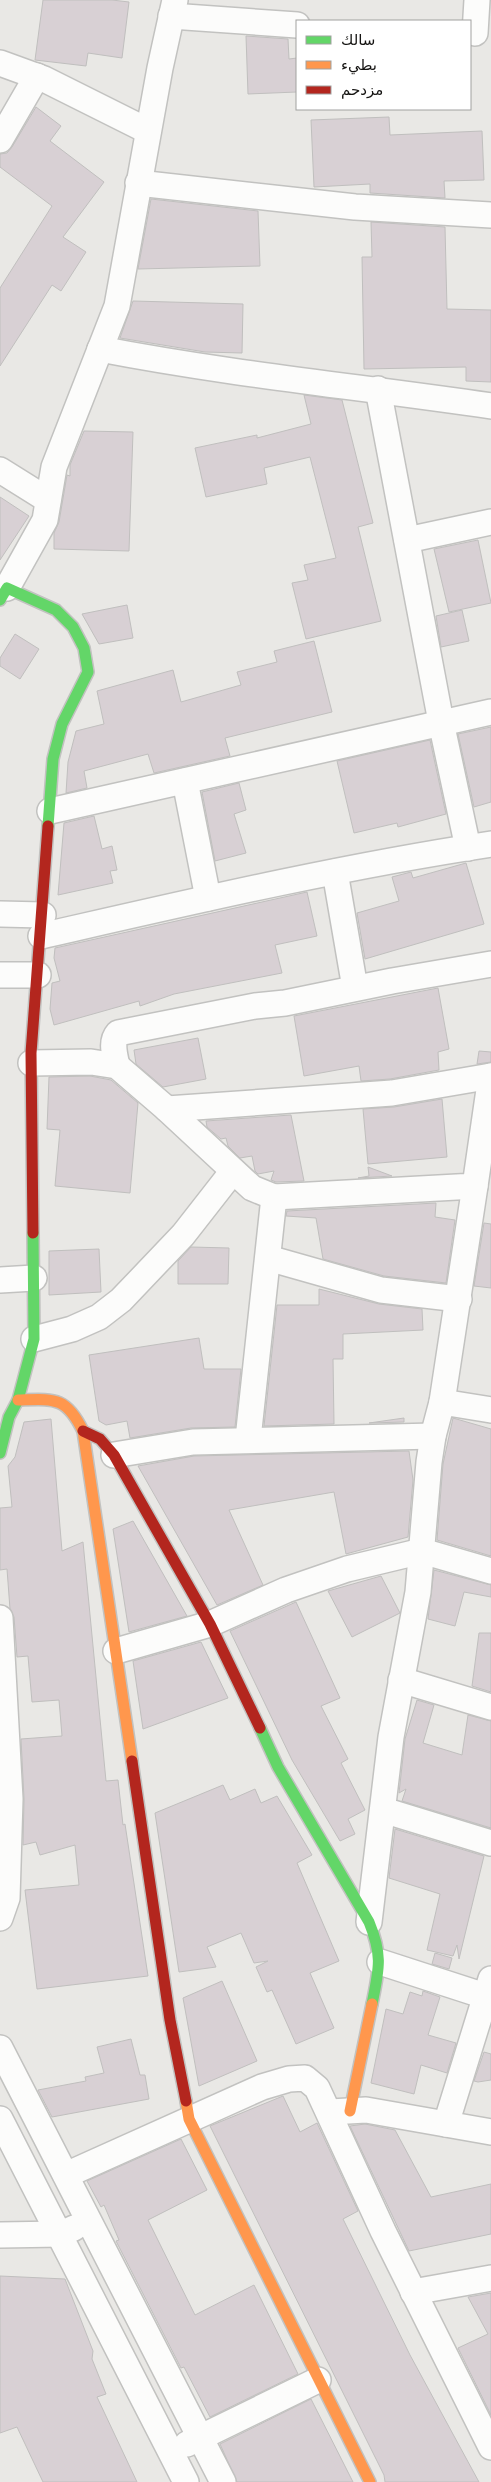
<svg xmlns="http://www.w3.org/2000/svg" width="491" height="2482" font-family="'DejaVu Sans','Noto Sans Arabic',sans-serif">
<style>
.building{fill:#d8d0d4;stroke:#c0bfbe}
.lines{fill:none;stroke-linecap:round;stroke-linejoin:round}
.street-casing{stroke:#c2c2c0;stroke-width:28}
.fast-casing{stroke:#c2c2c0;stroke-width:14}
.slow-casing{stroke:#c2c2c0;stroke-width:14}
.jam-casing{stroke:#c2c2c0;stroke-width:14}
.street{stroke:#fcfcfb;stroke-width:25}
.fast{stroke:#63d668;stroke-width:11}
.slow{stroke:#ff974d;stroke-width:11}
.jam{stroke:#b3261e;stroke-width:11}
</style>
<rect width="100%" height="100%" fill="#e9e8e5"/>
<g class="building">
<polygon points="43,0 112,0 129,2 122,58 88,53 86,66 35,60"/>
<polygon points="246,36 288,39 289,59 297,58 297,92 248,94"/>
<polygon points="36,107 61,126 50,141 104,182 63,237 86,252 61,291 52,285 0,366 0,288 52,206 0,167 0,154 7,153 12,147"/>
<polygon points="389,117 390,135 482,131 484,180 444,181 445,198 370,193 370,184 314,187 311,120"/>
<polygon points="151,199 258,211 260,266 138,269"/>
<polygon points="371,222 445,227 447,309 491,310 491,382 466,381 466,367 364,369 362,257 372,257"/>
<polygon points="133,301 243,304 242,353 205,352 120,338"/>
<polygon points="304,395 342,400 373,523 358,527 381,621 306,639 292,583 308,580 304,565 336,558 310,457 264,468 267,484 206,497 195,448 257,435 257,438 311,424"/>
<polygon points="84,431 133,432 129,551 54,549 54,533 59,522 67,475 70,476 70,465"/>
<polygon points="0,497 29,516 0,560"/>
<polygon points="478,540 491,603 449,612 434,549"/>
<polygon points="127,605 133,638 99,644 82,614"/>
<polygon points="462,610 469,641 441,647 436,616"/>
<polygon points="15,634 39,649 20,679 0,666 0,658"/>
<polygon points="314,641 332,712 225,738 230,756 154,773 148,754 84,771 87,788 66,793 68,762 76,731 104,724 97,691 173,670 181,702 241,685 237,672 277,662 274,651"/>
<polygon points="491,727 491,802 474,807 458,734"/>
<polygon points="430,740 446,814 398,827 397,823 354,833 337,761"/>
<polygon points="239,783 246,810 234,814 246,853 215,861 202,792"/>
<polygon points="94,816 102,849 112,846 117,870 110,871 113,883 58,895 64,823"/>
<polygon points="466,863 484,924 365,959 357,913 399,901 392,877 411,872 413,878"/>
<polygon points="307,892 317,936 275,945 282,973 174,994 140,1006 139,1001 54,1025 50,1009 52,983 60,981 54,958 55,948"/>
<polygon points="438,988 449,1049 438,1052 439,1070 390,1079 361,1081 359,1066 304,1076 294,1016"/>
<polygon points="198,1038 206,1079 163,1087 136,1064 134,1050"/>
<polygon points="479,1051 491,1052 491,1062 477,1064"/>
<polygon points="90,1076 111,1080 138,1103 130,1193 55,1186 60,1130 47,1129 49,1077"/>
<polygon points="442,1099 447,1157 368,1164 363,1109 394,1107"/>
<polygon points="291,1115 304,1181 276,1182 271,1180 274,1171 258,1174 255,1171 252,1156 240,1158 228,1146 226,1138 221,1139 207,1127 206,1121"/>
<polygon points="368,1167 392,1176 358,1178 369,1176"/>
<polygon points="436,1203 435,1217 455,1220 446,1283 384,1276 323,1259 316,1218 286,1216 287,1211"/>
<polygon points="484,1223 491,1224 491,1288 474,1286"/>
<polygon points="191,1247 229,1248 228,1284 178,1284 178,1261"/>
<polygon points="99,1249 101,1292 49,1295 49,1251"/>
<polygon points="319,1289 379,1304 422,1309 423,1330 343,1334 343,1359 333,1359 334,1424 264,1426 277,1305 319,1305"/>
<polygon points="199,1338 204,1369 241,1369 235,1427 191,1428 130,1438 127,1421 106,1425 99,1421 89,1355"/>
<polygon points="404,1418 404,1422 369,1423"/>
<polygon points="453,1418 491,1429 491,1556 437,1540 443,1464"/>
<polygon points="51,1419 62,1551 83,1542 106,1781 118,1780 123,1825 125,1824 148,1976 37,1989 25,1890 79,1885 75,1845 40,1855 36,1842 23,1845 24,1799 21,1739 62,1736 59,1700 32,1702 28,1656 17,1657 14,1617 10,1609 7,1569 0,1570 0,1508 12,1507 8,1466 15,1457 24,1422"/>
<polygon points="409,1451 413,1480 408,1537 346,1554 334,1492 229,1510 263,1585 217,1605 138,1466 194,1456"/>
<polygon points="133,1521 187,1616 129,1632 113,1529"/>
<polygon points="434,1570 491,1585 491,1597 464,1592 455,1626 428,1619"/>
<polygon points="381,1576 400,1613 352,1637 328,1591"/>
<polygon points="296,1602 340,1698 321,1706 348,1759 341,1763 365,1810 348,1819 355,1834 340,1841 292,1760 230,1631"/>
<polygon points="479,1633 491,1633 491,1692 472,1686"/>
<polygon points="201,1642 228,1698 143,1729 133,1661"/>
<polygon points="417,1700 434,1705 423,1743 462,1755 468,1715 491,1721 491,1828 402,1801 406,1789 399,1793 405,1739"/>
<polygon points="223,1785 230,1800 255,1789 261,1803 277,1796 312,1855 297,1863 339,1961 310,1973 334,2028 296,2044 272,1990 267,1992 256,1967 268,1961 254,1963 241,1933 207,1947 216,1967 179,1972 155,1813"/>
<polygon points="395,1829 484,1856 459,1959 457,1945 453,1956 427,1950 440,1894 389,1878"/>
<polygon points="435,1953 452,1958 449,1969 432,1964"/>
<polygon points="222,1981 257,2061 199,2086 183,1998"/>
<polygon points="423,1991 440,1997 428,2035 456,2043 447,2073 421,2065 414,2094 371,2083 386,2009 403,2014 410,1992 422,1996"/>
<polygon points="131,2039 140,2075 145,2075 149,2099 52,2117 38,2090 86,2081 85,2077 104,2073 97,2047"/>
<polygon points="484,2052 491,2054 491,2080 478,2082 474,2081"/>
<polygon points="283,2096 300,2132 317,2123 358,2211 343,2219 410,2355 479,2482 385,2482 384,2475 210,2126"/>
<polygon points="365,2124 395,2130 431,2197 491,2184 491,2234 409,2251 350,2126"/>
<polygon points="181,2139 207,2190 148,2220 195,2315 254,2285 298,2374 210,2417 184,2367 181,2368 116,2241 119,2240 104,2205 101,2207 87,2181"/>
<polygon points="0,2276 65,2279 93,2351 92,2359 106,2394 97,2397 137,2482 43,2482 17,2427 0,2433"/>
<polygon points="491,2293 491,2415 458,2348 488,2334 468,2297"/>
<polygon points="311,2399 353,2482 237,2482 220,2444"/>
</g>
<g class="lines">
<g class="street-casing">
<g id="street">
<polyline points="171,16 297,25"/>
<polyline points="475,33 477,0"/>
<polyline points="0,63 44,79 148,131"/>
<polyline points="0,140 37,76"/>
<polyline points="138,183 355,207 491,215"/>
<path d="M100 349C229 374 361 387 491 406"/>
<polyline points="378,389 441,722 468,848"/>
<polyline points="0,470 48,500"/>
<polyline points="407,540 491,522"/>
<polyline points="7,588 45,520 54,467 117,306 160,68 175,0"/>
<polyline points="185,781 208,898"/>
<polyline points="50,811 491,712"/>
<polyline points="335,872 355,988"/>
<polyline points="0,914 43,915"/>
<path d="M41 936C190 902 339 867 491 844"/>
<polyline points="0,975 38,975"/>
<polyline points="31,1063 91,1062 117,1066 167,1109 252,1188 274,1197 248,1439"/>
<path d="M117 1066C115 1055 110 1042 118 1033L255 1006 285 1003 392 981 491 964"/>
<polyline points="167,1109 392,1093 491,1076"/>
<polyline points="274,1197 475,1186 491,1076"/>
<polyline points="268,1258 381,1290 459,1299"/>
<polyline points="0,1280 34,1278"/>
<polyline points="34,1339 72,1329 99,1317 121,1300 183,1235 233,1171"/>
<polyline points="442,1402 475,1186"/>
<polyline points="114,1455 193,1442 433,1436"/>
<polyline points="0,1618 10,1799 7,1898 0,1918"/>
<polyline points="116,1651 210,1624 286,1590 347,1569 422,1551 491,1571"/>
<polyline points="401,1680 491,1707"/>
<polyline points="383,1810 491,1843"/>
<polyline points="369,1922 391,1737 418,1592 429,1462 433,1436 442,1402 491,1410"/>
<polyline points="380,1962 491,1998"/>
<polyline points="0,2048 223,2482"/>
<polyline points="330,2112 366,2110 491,2132"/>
<polyline points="0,2119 186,2482"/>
<polyline points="446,2124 491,1979"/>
<polyline points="66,2175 262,2087 289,2079 305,2078 317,2088 383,2231 491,2447"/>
<polyline points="0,2235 61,2234 74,2228"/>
<polyline points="413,2292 491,2278"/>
<polyline points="187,2444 318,2380"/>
</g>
</g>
<g class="fast-casing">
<g id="fast">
<polyline points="0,600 7,588 56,610 73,627 84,648 88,672 62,724 53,759 48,826"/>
<polyline points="0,1453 9,1417 18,1400 34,1339 33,1233"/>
<path d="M260 1728 278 1767 369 1922C383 1956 379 1969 372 2004"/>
</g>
</g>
<g class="slow-casing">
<g id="slow">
<path d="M18 1400C54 1399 66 1396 83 1431L132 1761"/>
<polyline points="186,2101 189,2119 370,2482"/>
<polyline points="350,2111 372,2004"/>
</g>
</g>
<g class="jam-casing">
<g id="jam">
<polyline points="33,1233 31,1053 48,826"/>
<polyline points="83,1431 100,1439 114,1455 210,1624 260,1728"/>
<polyline points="132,1761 170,2020 186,2101"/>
</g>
</g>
<use href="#street" class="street"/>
<use href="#fast" class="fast"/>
<use href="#slow" class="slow"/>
<use href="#jam" class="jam"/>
</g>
<rect x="296" y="20" width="175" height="90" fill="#ffffff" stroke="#a1a1a0"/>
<rect x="306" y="36" width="25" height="8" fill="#63d668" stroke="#a1a1a0"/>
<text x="341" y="45" font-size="15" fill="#151412">سالك</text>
<rect x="306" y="61" width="25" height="8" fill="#ff974d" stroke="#a1a1a0"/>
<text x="341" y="70" font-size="15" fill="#151412">بطيء</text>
<rect x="306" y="86" width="25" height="8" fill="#b3261e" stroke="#a1a1a0"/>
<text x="341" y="95" font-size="15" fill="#151412">مزدحم</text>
</svg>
